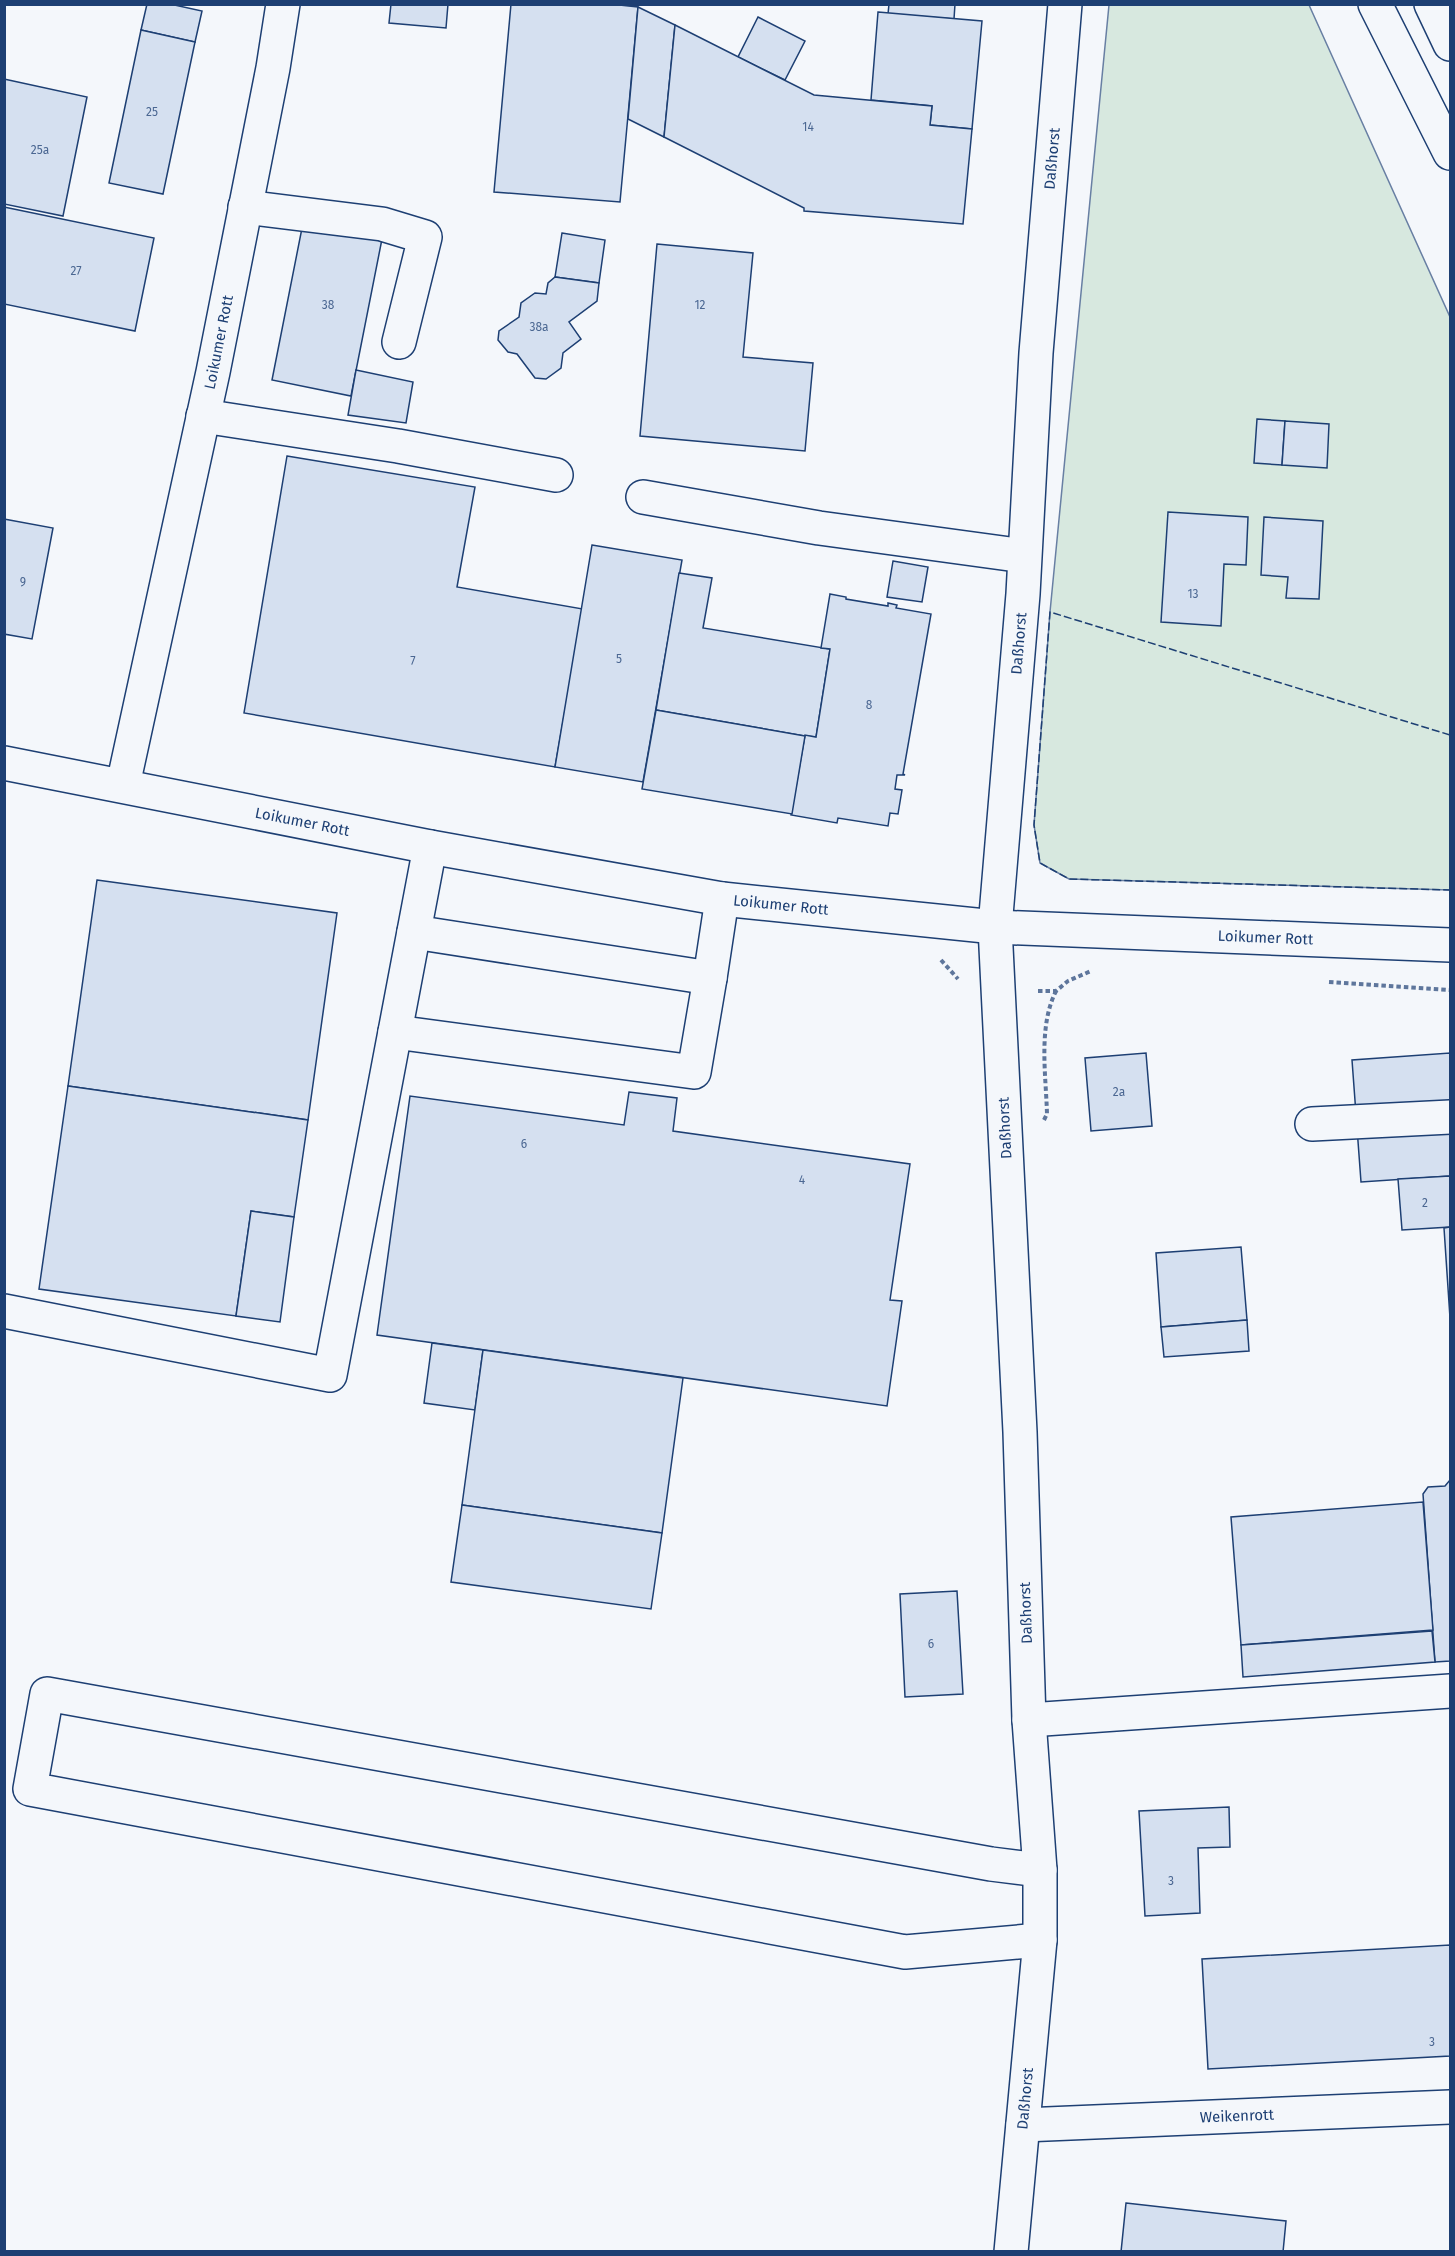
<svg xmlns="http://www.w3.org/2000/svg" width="1455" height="2256" font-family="'Fira Sans',sans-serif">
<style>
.green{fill:#d7e8df;stroke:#687fa3;stroke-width:1.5}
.building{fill:#d5e0f0;stroke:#1d3f73;stroke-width:1.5}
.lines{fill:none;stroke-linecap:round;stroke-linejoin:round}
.minor-casing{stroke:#1d3f73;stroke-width:36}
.major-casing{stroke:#1d3f73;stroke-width:36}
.path{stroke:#5e769c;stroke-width:4;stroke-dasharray:4.5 3;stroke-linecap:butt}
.minor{stroke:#f4f7fb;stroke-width:33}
.major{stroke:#f4f7fb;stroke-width:33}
.fence{stroke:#1d3f73;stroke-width:1.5;stroke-dasharray:8 3;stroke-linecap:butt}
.labels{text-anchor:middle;stroke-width:4.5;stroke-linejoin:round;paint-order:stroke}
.number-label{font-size:12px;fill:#4b6792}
.street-label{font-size:15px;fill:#1d3f73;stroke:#f4f7fb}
</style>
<rect width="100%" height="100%" fill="#f4f7fb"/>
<polygon class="green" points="1109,5 1309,5 1450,317 1450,890 1069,879 1040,863 1034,825 1050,612"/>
<g class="building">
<polygon points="147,4 170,4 202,11 195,42 141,30"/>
<polygon points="391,4 448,4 446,28 389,23"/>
<polygon points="511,4 610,4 638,7 620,202 494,192"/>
<polygon points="889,4 955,4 954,19 888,14"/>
<polygon points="638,7 675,25 664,137 628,119"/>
<polygon points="878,12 982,21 972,129 930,125 932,106 871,100"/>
<polygon points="758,17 805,41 785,80 738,57"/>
<polygon points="675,25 814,95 932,106 930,125 972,129 963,224 804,211 804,208 664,137"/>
<polygon points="141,30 195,42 163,194 109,183"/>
<polygon points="4,79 87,97 63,216 4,204"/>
<polygon points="4,207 154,238 135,331 4,304"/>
<polygon points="303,223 382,239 351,396 272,380"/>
<polygon points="562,233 605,240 599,283 555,277"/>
<polygon points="657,244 753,253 743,357 813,363 805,451 640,436"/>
<polygon points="555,277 599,283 597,301 569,322 581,339 563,353 561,368 546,379 535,378 517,354 508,352 498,340 499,331 519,317 521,303 535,293 546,294 548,283"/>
<polygon points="356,370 413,382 406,423 348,415"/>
<polygon points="1257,419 1285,421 1282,465 1254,463"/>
<polygon points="1285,421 1329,424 1327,468 1282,465"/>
<polygon points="287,456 475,487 457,587 583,609 555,767 244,713"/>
<polygon points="1168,512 1248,517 1246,565 1224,564 1221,626 1161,622"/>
<polygon points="1264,517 1323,521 1319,599 1286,598 1288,577 1261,575"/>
<polygon points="4,519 53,528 32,639 4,634"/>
<polygon points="592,545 682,560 643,782 555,767"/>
<polygon points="893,561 928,567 922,602 887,597"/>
<polygon points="679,573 712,578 703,628 830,649 816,737 805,736 656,710"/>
<polygon points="830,594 846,597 846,599 888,606 888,603 897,605 896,608 931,614 903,774 905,775 897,775 895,789 902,790 898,814 890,813 888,826 838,818 837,823 791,815 805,735 816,737 830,649 821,648"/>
<polygon points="656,710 805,736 792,814 642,789"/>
<polygon points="97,880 337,913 308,1120 68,1086"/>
<polygon points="1146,1053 1152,1126 1091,1131 1085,1058"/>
<polygon points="1450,1053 1450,1176 1361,1182 1352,1060"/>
<polygon points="68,1086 308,1120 294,1217 251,1211 236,1316 39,1289"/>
<polygon points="629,1092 677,1098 673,1131 910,1164 890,1300 902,1301 887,1406 377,1335 410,1096 624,1125"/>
<polygon points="1450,1176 1450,1227 1402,1230 1398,1179"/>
<polygon points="251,1211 294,1217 280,1322 236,1316"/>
<polygon points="1450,1227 1450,1318 1444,1228"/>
<polygon points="1241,1247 1247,1320 1161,1327 1156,1253"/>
<polygon points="1247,1320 1249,1351 1164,1357 1161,1327"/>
<polygon points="432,1343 483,1350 475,1410 424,1403"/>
<polygon points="483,1350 683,1378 662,1533 462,1505"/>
<polygon points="1450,1480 1450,1661 1435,1662 1423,1494 1428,1487 1445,1486"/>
<polygon points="1423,1502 1433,1630 1241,1645 1231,1517"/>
<polygon points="462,1505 662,1533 651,1609 451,1582"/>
<polygon points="957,1591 963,1694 905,1697 900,1594"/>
<polygon points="1432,1631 1435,1662 1243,1677 1241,1645"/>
<polygon points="1229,1807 1230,1847 1198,1848 1200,1913 1145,1916 1139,1811"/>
<polygon points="1450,1945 1450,2056 1208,2069 1202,1959"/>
<polygon points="1126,2203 1286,2221 1283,2252 1121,2252"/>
</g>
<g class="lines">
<g class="minor-casing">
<g id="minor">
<polyline points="1431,4 1450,44"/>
<polyline points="245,207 382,224 425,237 399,342"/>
<polyline points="203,416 398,446 556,475"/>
<polyline points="643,497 819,528 1024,556"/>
<path id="s1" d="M4 763 430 847 722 899 995 927 1450 945"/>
<path id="s2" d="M123 785 213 372 273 68 283 4"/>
<polyline points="414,932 710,978 722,899"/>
<polyline points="395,1032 694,1072 710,978"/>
<polyline points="1312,1124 1450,1117"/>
<polyline points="4,1311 330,1375 430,847"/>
<polyline points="1029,1720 1450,1691"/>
<polyline points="1040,1940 905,1952 30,1789 47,1694 991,1864 1040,1870"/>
<path id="s3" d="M1023 2125 1450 2107"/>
<path id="s4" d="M1011 2252 1040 1940V1870L1029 1720 1020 1432 995 927 1023 594 1036 353 1065 4"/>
</g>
</g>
<g class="major-casing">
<polyline id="major" points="1375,4 1450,153"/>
</g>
<g class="path">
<polyline points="941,960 958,979"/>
<polyline points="1329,982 1450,990"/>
<polyline points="1038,991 1056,991 1068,981 1091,971"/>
<path d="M1044 1120 1047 1114C1046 1075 1038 1027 1056 991"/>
</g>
<use href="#minor" class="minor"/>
<use href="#major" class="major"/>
<polyline class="fence" points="1450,735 1050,612 1034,825 1040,863 1069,879 1450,890"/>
</g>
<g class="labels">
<g class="number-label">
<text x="152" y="116">25</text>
<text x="808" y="131">14</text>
<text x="40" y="154">25a</text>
<text x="76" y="275">27</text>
<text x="328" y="309">38</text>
<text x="700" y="309">12</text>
<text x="539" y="331">38a</text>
<text x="23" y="586">9</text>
<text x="1193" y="598">13</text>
<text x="619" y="663">5</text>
<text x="413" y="665">7</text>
<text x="869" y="709">8</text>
<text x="1119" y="1096">2a</text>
<text x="524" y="1148">6</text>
<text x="802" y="1184">4</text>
<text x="1425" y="1207">2</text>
<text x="931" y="1648">6</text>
<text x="1171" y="1885">3</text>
<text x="1432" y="2046">3</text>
</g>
<g class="street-label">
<text dy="5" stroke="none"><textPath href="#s4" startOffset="2098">Daßhorst</textPath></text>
<text dy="5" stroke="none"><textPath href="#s2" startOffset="453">Loikumer Rott</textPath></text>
<text dy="5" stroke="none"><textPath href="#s4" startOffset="1612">Daßhorst</textPath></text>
<text dy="5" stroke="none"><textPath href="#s1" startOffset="304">Loikumer Rott</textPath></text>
<text dy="5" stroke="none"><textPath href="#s1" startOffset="790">Loikumer Rott</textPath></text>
<text dy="5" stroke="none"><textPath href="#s1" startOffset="1276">Loikumer Rott</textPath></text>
<text transform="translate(1005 1128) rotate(-93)" y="5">Daßhorst</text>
<text transform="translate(1026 1613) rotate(-92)" y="5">Daßhorst</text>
<text dy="5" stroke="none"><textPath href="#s4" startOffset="154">Daßhorst</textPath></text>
<text dy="5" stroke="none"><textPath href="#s3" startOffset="214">Weikenrott</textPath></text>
</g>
</g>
<rect width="1455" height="2256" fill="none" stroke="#1d3f73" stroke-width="12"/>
</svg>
